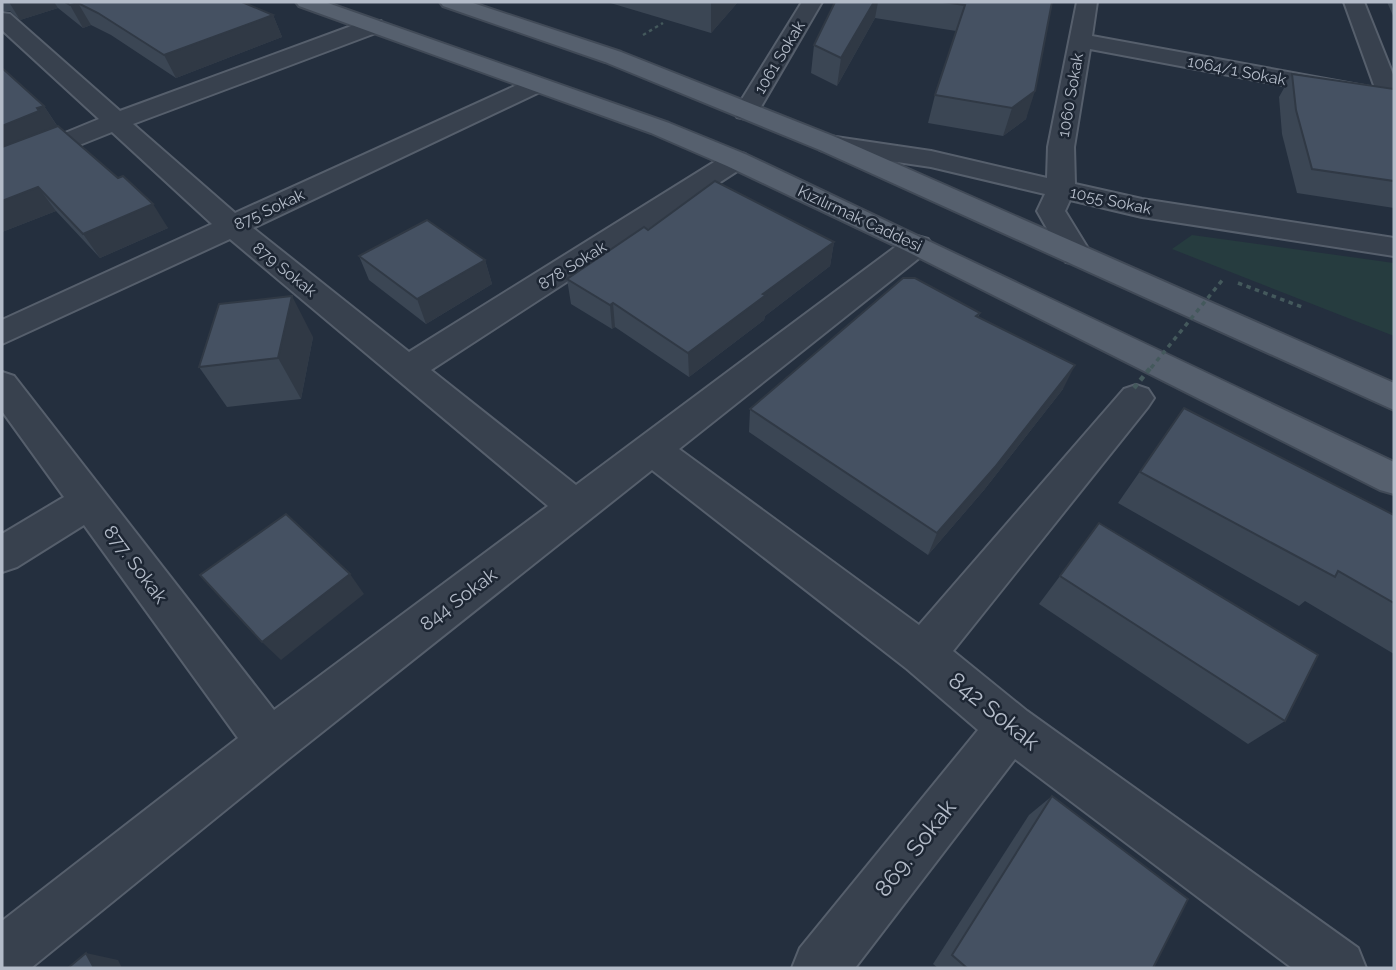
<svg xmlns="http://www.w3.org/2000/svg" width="1396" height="970" font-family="Raleway,sans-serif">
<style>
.green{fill:#263c3f}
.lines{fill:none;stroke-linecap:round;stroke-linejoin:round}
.minor-casing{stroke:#565f6c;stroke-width:4}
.major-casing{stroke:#414a57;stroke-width:4}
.path-far1{stroke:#44595c;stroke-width:2.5;stroke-dasharray:3.5 3.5;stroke-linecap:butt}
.path{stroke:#44595c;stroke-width:3.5;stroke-dasharray:4.5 4.5;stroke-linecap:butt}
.minor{fill:#38414e;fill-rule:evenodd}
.major{fill:#56606e;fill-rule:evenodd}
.path-bridge-far1{stroke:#44595c;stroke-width:3.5;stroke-dasharray:4.5 4.5;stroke-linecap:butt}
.path-bridge{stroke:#44595c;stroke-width:4.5;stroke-dasharray:5 5;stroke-linecap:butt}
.wall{fill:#3b4654}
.shaded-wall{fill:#303945}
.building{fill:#455162;stroke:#303945;stroke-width:2}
.labels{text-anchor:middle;stroke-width:5;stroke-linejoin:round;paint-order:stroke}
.far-street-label{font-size:16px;fill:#b4bcc9;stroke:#1d2633}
.street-label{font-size:19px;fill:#b4bcc9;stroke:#1d2633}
.near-street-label{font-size:23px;fill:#b4bcc9;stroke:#1d2633}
</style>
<rect width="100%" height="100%" fill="#242f3e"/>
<polygon class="green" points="1192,235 1394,263 1394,336 1172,249"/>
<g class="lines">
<g class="minor-casing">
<g id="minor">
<polygon points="802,2 822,2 755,117 746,119 737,117 734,112"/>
<polygon points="1077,2 1097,2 1092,36 1375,88 1344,2 1364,2 1394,77 1394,106 1090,49 1074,147 1075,184 1142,199 1394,238 1394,256 1142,217 1070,200 1065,211 1092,255 1088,262 1077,264 1066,262 1037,211 1045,194 931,167 829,152 820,150 816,144 820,138 829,136 931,151 1047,178 1048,147"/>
<polygon points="2,13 10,14 120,111 365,21 381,21 384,26 381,31 133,124 235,213 528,80 544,80 548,85 544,90 253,228 409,352 727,154 736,152 745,154 749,160 745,166 431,370 576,485 906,239 917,236 928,239 932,245 928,251 679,449 919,625 1124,389 1136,385 1148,389 1154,398 1148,407 953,651 1027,711 1358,948 1366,968 1292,968 1015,759 855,968 792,968 800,948 978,730 907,669 652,470 287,760 31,968 2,968 2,921 238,738 84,525 17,567 2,572 2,534 64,497 2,411 2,372 14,376 274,710 548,506 230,239 2,344 2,320 212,224 112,132 2,176 2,159 99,119 2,30"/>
</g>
</g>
<g class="major-casing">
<g id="major">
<polygon points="296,2 325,2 669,123 745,154 1394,462 1394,494 1380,490 906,251 727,166 651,133 299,6"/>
<polygon points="440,2 470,2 621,52 838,138 1394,383 1394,410 820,150 605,62 443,6"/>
</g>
</g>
<polyline class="path-far1" points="643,35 663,23"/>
<polyline class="path" points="1238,283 1302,307"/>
<use href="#minor" class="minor"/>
<use href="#major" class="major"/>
<polyline class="path-bridge-far1" points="1151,368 1224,278"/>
<polyline class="path-bridge" points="1134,388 1152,366"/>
</g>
<g class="wall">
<polygon points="2,2 242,2 273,15 282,37 176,78 111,35 91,25 83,28 58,8 20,20 10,11 2,11"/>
<polygon points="607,2 738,2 711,33"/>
<polygon points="835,2 1052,2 1026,119 1003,136 928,123 935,95 956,31 875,18 837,86 811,73 814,45"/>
<polygon points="1387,2 1394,2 1394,18"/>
<polygon points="1292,74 1394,89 1394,208 1297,193 1282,134 1279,97"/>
<polygon points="44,106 58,127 168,228 100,258 56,211 2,232"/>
<polygon points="648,230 834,242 830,266 765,316 764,320 689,377 615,327 612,329 571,304 567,279"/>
<polygon points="359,256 485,260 492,284 426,324 369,280"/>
<polygon points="980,313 978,318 1063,389 984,490 928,555 749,432 750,409"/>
<polygon points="313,337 301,399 227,407 199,367"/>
<polygon points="1184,408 1394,515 1394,654 1305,601 1299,606 1118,503"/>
<polygon points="1060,576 1285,721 1248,744 1039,604"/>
<polygon points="1052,796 1153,968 938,968 933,964 1029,815"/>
</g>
<g class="shaded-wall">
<polygon points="9,2 54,2 58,8 20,20"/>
<polygon points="711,2 738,2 711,33"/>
<polygon points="874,2 878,2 875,18 837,86 841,58"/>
<polygon points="78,3 91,25 83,28 70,5"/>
<polygon points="273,15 282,37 176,78 164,55"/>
<polygon points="1035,91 1026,119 1003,136 1012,108"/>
<polygon points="44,106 59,129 2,157 2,126"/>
<polygon points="38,187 56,211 2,232 2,201"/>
<polygon points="153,204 168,228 100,258 83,234"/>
<polygon points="834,242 830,266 765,316 764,320 689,377 688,353 763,294"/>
<polygon points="485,260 492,284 426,324 417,299"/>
<polygon points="292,296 313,337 301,399 278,358"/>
<polygon points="613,303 615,327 612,329 610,305"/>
<polygon points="1075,365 1063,389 984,490 928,555 937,533"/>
<polygon points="350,574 364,594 281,660 262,642"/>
<polygon points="86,953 118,960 122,968 94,968"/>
</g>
<g class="building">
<polygon points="65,2 242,2 273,15 164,55 98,13 78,3 70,5"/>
<polygon points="835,2 874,2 841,58 814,45"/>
<polygon points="943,2 1052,2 1035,91 1012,108 935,95 965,5"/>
<polygon points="2,68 44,106 37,108 39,111 2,126"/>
<polygon points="1292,74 1394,89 1394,181 1312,169 1296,110"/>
<polygon points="58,126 118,178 123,176 153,204 83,234 38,187 2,201 2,147"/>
<polygon points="715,181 834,242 763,294 766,295 688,353 613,303 610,305 567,279 644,227 648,230"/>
<polygon points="427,220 485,260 417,299 359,256"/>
<polygon points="903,278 915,278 980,313 976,316 1075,365 995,467 937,533 750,409"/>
<polygon points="292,296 278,358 199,367 219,304"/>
<polygon points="1184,408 1394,515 1394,603 1338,571 1335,577 1140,472"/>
<polygon points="286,514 350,574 262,642 200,575"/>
<polygon points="1099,523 1318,655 1285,721 1060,576"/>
<polygon points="1052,796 1188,899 1153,968 967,968 952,955"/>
<polygon points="86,953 94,968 68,968"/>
</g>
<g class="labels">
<g class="far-street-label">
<text transform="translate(779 57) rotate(-59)" y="6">1061 Sokak</text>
<text transform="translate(1237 70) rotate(11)" y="6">1064/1 Sokak</text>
<text transform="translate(1070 95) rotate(-80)" y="6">1060 Sokak</text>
<text transform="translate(1111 200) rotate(12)" y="6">1055 Sokak</text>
<text transform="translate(269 209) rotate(-25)" y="6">875 Sokak</text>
<text transform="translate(860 218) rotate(25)" y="6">Kızılırmak Caddesi</text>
<text transform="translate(572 265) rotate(-32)" y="6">878 Sokak</text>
<text transform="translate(285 269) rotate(39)" y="6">879 Sokak</text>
</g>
<g class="street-label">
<text transform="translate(136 564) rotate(53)" y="7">877. Sokak</text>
<text transform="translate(458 599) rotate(-37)" y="7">844 Sokak</text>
</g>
<g class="near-street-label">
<text transform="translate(994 711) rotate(39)" y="8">842 Sokak</text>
<text transform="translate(915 848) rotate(-52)" y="8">869. Sokak</text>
</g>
</g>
<rect width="1396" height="970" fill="none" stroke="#b4bcc9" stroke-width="7"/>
</svg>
